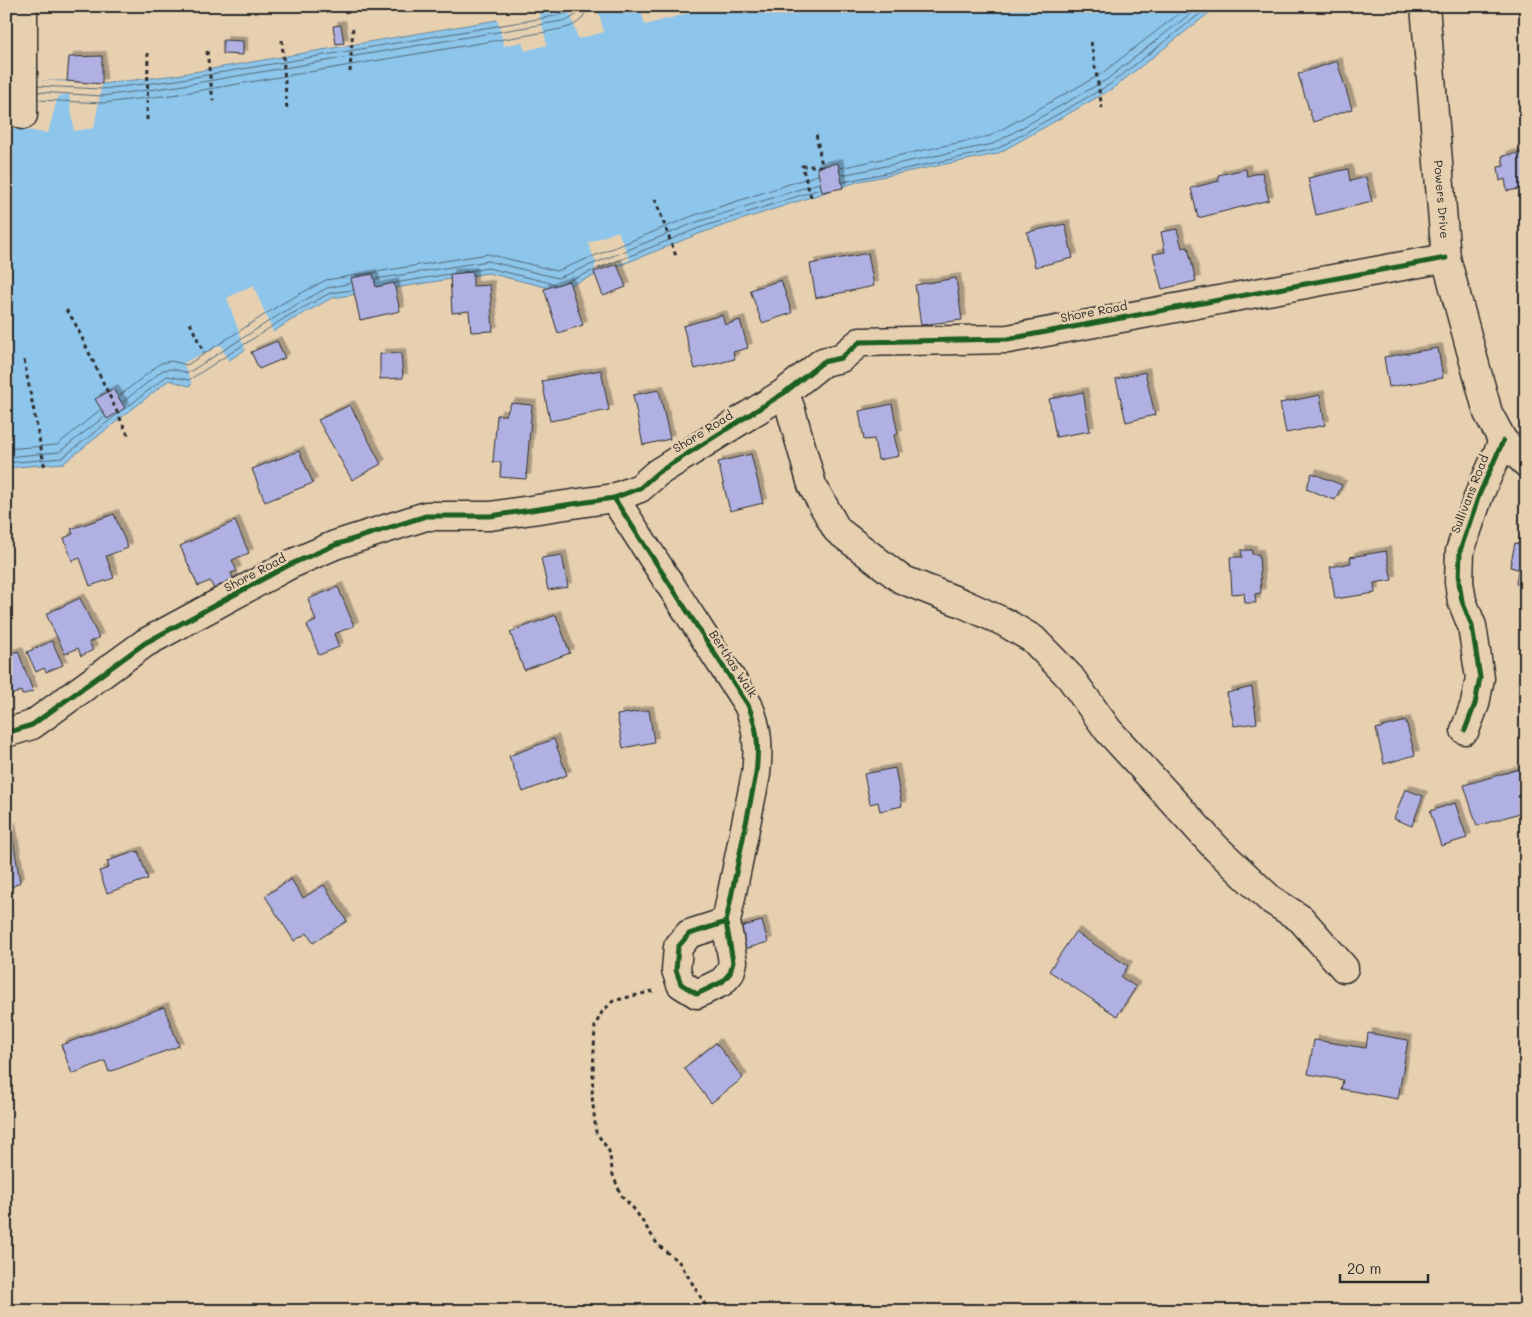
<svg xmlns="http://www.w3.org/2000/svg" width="1532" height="1317" font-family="Mali,sans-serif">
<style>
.water{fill:#8dc5eb;stroke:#66879e}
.pier{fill:#e7d0b0}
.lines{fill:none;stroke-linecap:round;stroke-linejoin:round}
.shore{stroke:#526978;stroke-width:1}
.building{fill:#b0b1e2;stroke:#2b2b2b;filter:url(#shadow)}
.minor-casing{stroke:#2b2b2b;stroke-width:31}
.path{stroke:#2b2b2b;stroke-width:3;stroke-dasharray:4 4;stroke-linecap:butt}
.minor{stroke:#e7d0b0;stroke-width:28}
.cycleway-casing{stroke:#e7d0b0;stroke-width:8}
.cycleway{stroke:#1b5e20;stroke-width:5}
.labels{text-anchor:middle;stroke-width:5;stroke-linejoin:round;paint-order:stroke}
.street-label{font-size:12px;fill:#2b2b2b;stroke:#e7d0b0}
</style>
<defs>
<filter id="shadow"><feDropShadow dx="4.5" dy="-4.5" stdDeviation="0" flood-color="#0004"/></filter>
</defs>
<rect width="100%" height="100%" fill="#e7d0b0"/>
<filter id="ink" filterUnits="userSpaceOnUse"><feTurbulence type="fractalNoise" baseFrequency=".02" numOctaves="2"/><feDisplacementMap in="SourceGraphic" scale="10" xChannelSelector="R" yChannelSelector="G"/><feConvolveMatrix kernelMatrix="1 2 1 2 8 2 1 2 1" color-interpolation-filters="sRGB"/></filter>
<g filter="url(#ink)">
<polygon class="water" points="578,6 1218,6 1112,89 997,154 860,181 701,233 558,290 488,273 332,298 290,321 189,386 169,380 64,463 6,468 6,81 67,81 102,84 176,75"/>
<g class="pier">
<polygon points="568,6 597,6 604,32 578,39"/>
<polygon points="640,6 687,6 689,13 645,25"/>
<polygon points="539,11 547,45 525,51 522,42 504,46 497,19"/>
<polygon points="6,78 102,84 94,128 74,131 69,94 58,96 48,133 6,128"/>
<polygon points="618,231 630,260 617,264 619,269 596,278 594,272 596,263 588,243"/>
<polygon points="253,285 274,334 246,352 227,298"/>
<polygon points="221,345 229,363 193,386 183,363"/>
</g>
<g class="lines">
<g class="shore">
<polyline points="38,86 102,89 177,80 544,18 568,13 572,6"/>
<polyline points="38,92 102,96 178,86 568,20 576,15 578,6"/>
<path d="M38 100 103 103 179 94 546 32C563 28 585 28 586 6"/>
<polyline points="840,168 990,136 1101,74 1189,6"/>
<polyline points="842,175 993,144 1106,80 1200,6"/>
<polyline points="843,182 995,150 1109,85 1210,6"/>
<polyline points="463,272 488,268 555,284"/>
<polyline points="376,279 488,261 558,278 697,222 819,183"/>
<polyline points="570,280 699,228 820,189"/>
<polyline points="395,283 449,274"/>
<polyline points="119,396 161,363 171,361 187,365 281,304 326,280 488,254 557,271 695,215 817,175"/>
<polyline points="123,402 163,370 172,369 188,373 285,311 327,288 351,283"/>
<polyline points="126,408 167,376 189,380 288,316 330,293 352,290"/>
<polyline points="6,449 57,445 100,410"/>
<polyline points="6,457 59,452 104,417"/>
<polyline points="6,463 62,458 119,413"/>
</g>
</g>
<g class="building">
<polygon points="341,25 344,43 336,44 333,26"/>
<polygon points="223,40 243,41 243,55 223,54"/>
<polygon points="102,56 102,84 67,81 69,57"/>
<polygon points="1337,61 1352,109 1313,122 1298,74"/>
<polygon points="1526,152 1526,188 1507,191 1505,179 1500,181 1498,167 1504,166 1502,156"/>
<polygon points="838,163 843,188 822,192 817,167"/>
<polygon points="1246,169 1247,176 1262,172 1269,200 1198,218 1191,188 1219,181 1218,175"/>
<polygon points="1348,169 1350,181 1366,177 1372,202 1316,215 1308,178"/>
<polygon points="1065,224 1073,258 1035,267 1027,232"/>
<polygon points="1177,229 1182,248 1188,247 1196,281 1162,289 1153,254 1165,252 1161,232"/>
<polygon points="868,253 874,286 816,298 810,264"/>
<polygon points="617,264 626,287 603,296 594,272"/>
<polygon points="473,272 473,286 490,285 493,331 471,332 469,311 452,313 450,274"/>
<polygon points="373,274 376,287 394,283 400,311 360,320 351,278"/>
<polygon points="956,278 962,320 921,325 915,285"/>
<polygon points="781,280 792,313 762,323 750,290"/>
<polygon points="569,281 583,325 558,333 544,289"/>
<polygon points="722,315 725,325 740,320 748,348 733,352 735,359 695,369 683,326"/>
<polygon points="277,341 285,358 259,369 251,352"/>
<polygon points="1438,348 1443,378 1389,387 1384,357"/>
<polygon points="401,353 403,378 380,379 380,354"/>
<polygon points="601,370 609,410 550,421 542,381"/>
<polygon points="1145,372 1155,415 1126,422 1116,379"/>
<polygon points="113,389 125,408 107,419 95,399"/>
<polygon points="659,390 670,439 643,445 633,395"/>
<polygon points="1083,392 1090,431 1056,437 1049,399"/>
<polygon points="1320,395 1325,425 1286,433 1280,403"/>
<polygon points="511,403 532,405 526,479 500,477 501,462 493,462 497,415 506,415"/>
<polygon points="892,404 898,434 894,435 899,456 878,460 874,439 864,440 859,411"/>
<polygon points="350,405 381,464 352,480 318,420"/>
<polygon points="299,451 313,483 265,502 252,469"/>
<polygon points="751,454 763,503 730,511 718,462"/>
<polygon points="1312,473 1342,485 1335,500 1306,489"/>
<polygon points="114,514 128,548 106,556 114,578 90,586 80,558 72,561 64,538 73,534 71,529"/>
<polygon points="235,521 249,553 232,560 237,571 231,573 234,580 214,589 210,581 198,586 180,546"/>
<polygon points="1526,541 1526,586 1516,584 1518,569 1510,567 1515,543 1524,545"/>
<polygon points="1241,550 1252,550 1252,554 1259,554 1261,593 1255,594 1256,603 1245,603 1244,593 1232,594 1230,557 1242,557"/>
<polygon points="1386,551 1392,580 1374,583 1375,593 1335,599 1330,567 1351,563 1350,557"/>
<polygon points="562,555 568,587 548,590 541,558"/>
<polygon points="338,587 354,626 334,634 339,647 319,655 307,625 316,621 308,599"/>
<polygon points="80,598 99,638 89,642 93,650 81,656 78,648 65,654 46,614"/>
<polygon points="556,615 570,653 524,670 510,632"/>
<polygon points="52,641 63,665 46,672 44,668 36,672 27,652"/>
<polygon points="18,651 33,691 22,695 21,691 6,697 6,655"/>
<polygon points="1252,687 1257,723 1234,726 1227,693"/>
<polygon points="649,710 654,742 623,748 617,715"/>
<polygon points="1406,721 1415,755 1384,764 1376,729"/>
<polygon points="554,739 567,775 523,792 509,756"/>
<polygon points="1526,767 1526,811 1477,826 1464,785"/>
<polygon points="895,768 902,806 880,811 878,802 870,804 864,774"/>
<polygon points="1405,789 1423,796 1412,826 1394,819"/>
<polygon points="1455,803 1467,838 1441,846 1430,811"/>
<polygon points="11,827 20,882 6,891 6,828"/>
<polygon points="138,851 148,879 107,893 99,871 109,868 107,861"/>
<polygon points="291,879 303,898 324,885 347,921 313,943 307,933 294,941 265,896"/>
<polygon points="762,921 768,942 742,950 736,928"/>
<polygon points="1075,932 1128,966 1121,977 1136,987 1117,1016 1049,971"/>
<polygon points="164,1007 179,1046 109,1072 105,1061 72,1074 61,1045"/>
<polygon points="1368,1033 1408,1040 1398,1099 1341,1089 1343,1080 1308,1074 1314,1040 1366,1048"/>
<polygon points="716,1043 743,1078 711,1103 684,1068"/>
</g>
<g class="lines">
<g class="minor-casing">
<g id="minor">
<path id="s1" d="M1425 6 1446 258 1488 413 1503 441 1526 463"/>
<polyline points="23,115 23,6"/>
<polyline points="784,393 790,407 812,485 837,530 901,579 962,603 1004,622 1033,639 1070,677 1108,730 1216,848 1270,899 1301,919 1344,968"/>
<path d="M614 498 748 705C758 728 759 748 756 774L726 922 733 962 730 973 722 982 697 994 681 984 676 970 678 947 689 934 726 922"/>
<polyline points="1465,730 1475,704 1480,678 1472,626 1462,601 1459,582 1460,551 1479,495 1503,441"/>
<polyline points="6,733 32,725 145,643 289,565 335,545 426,516 490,516 614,498 640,488 657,473 784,393 823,362 841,358 860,342 1008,339 1446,258"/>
</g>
</g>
<g class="path">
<polyline points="282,40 287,111"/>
<polyline points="1091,42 1102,108"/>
<polyline points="207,51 213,101"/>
<polyline points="350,72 353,26"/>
<polyline points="147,120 148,53"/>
<polyline points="811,197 802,166 822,166 816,133"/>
<polyline points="655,199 677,259"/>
<polyline points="66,310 74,321 128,435"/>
<polyline points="190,323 204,353"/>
<polyline points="24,360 45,469"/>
<polyline points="653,991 613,1001 602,1012 595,1026 592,1096 596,1132 609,1151 613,1175 621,1195 635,1210 658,1245 680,1263 709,1311"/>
</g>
<use href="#minor" class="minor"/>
<g class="cycleway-casing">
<g id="cycleway">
<path d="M614 498 748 705C758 728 759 748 756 774L726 922 733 962 730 973 722 982 697 994 681 984 676 970 678 947 689 934 726 922"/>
<polyline points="1465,730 1475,704 1480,678 1472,626 1462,601 1459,582 1460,551 1479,495 1503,441"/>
<polyline points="6,733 32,725 145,643 289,565 335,545 426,516 490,516 614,498 640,488 657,473 784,393 823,362 841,358 860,342 1008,339 1446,258"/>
</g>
</g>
<use href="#cycleway" class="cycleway"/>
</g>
</g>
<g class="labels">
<g class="street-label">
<text dy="4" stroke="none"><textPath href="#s1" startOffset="194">Powers Drive</textPath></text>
<text transform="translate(1094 312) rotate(-11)" y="4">Shore Road</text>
<text transform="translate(703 432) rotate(-32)" y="4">Shore Road</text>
<text transform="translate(1470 494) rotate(-69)" y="4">Sullivans Road</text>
<text transform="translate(255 573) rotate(-28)" y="4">Shore Road</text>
<text transform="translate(733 664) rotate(57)" y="4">Berthas Walk</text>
</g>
</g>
<rect width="1532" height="1317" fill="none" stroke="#e7d0b0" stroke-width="25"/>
<rect x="12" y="12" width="1507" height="1292" fill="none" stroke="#2b2b2b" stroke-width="2" filter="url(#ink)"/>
<path d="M1340 1274v8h88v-8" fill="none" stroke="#2b2b2b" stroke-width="2.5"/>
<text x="1347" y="1274" font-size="15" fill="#2b2b2b" stroke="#e7d0b0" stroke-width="4" paint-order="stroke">20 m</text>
</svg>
